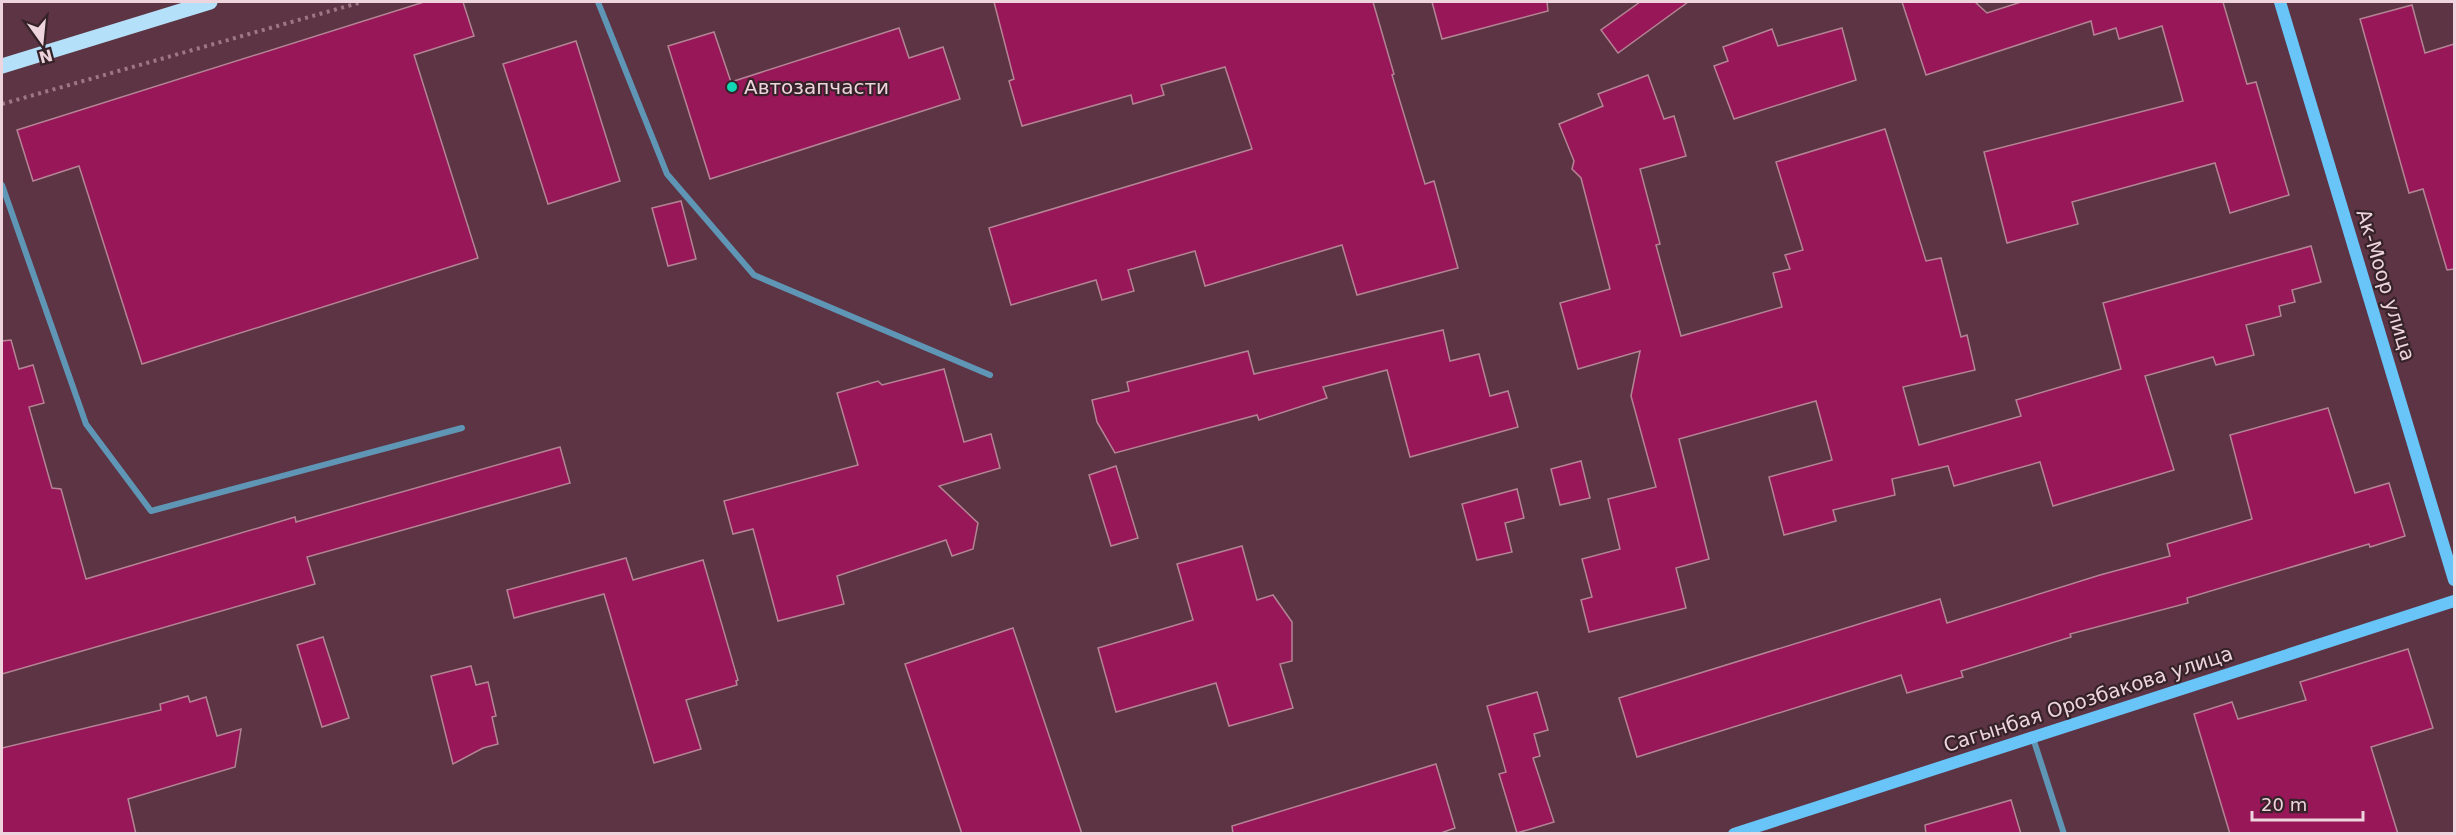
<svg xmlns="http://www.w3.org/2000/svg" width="2456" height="835" font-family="'DejaVu Sans',sans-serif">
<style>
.building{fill:#971759;stroke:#b48495;stroke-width:1.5}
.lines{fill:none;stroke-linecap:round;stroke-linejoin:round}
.path{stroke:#9b7884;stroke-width:4;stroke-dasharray:3 4.5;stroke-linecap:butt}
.street{stroke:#5f96b6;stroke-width:6}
.secondary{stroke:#69c4f8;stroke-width:12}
.primary{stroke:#b5e0fa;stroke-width:15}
.poi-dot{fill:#12d5b4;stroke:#362229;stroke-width:2}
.labels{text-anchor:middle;stroke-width:4.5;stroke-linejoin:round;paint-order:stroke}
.poi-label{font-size:20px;fill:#eed4dc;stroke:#362229;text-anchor:start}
.street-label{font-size:20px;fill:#eed4dc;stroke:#362229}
</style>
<rect width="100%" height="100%" fill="#5d3443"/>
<g class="building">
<polygon points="424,2 463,2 474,36 414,55 478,258 142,364 79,166 33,181 17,130"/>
<polygon points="994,2 1373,2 1394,74 1392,75 1425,184 1434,181 1458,268 1357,295 1342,245 1205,286 1195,251 1128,270 1134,291 1102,300 1096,280 1011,305 989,228 1252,149 1225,67 1161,85 1164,95 1133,104 1131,95 1022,126 1009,81 1014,79"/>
<polygon points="1432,2 1547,2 1548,11 1442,39"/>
<polygon points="1640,2 1688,2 1618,53 1601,30"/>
<polygon points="1902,2 1975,2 1987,13 2021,2 2223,2 2247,84 2256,82 2289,195 2230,213 2215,163 2072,202 2078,224 2007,243 1984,152 2183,101 2162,26 2119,39 2116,28 2094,35 2091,21 1926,75"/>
<polygon points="2412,5 2425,53 2454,44 2454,269 2447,270 2423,189 2409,193 2360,19"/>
<polygon points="899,28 909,58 943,47 960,99 710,179 668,46 714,32 731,82"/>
<polygon points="1842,28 1856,80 1734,119 1714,66 1728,61 1723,47 1772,29 1778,46"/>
<polygon points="576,41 620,181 548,204 503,64"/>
<polygon points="1648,75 1664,119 1674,116 1686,156 1640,169 1660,244 1656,245 1681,336 1782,307 1773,273 1790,269 1785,255 1803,250 1776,162 1885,129 1926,261 1941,258 1961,337 1967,335 1975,370 1903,387 1919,445 2021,416 2016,400 2121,369 2103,303 2311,246 2321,282 2292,290 2295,302 2279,306 2281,316 2246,325 2254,355 2216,365 2213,357 2145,376 2174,470 2053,506 2040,462 1954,486 1948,466 1892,479 1895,495 1833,510 1836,521 1784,535 1769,477 1832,460 1816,401 1679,439 1709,559 1676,568 1686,608 1589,632 1581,600 1592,597 1582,559 1620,549 1608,499 1656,487 1631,396 1640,351 1578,369 1560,303 1610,289 1581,178 1572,169 1574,161 1559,124 1603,106 1598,94"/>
<polygon points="681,201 696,259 668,266 652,208"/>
<polygon points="1443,330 1450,361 1479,354 1490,396 1508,391 1518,427 1410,457 1387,370 1323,387 1327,398 1259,420 1257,415 1115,453 1097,422 1092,400 1129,391 1127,382 1248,351 1254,374"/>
<polygon points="11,340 19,369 33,365 44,403 29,407 52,488 61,489 86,579 295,517 296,522 560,447 570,483 307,557 315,584 2,674 2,341"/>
<polygon points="944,369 964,442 991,434 1000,468 939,486 978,523 973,549 952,556 946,540 837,576 844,604 778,621 753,529 733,534 724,501 858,465 837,393 878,381 882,385"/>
<polygon points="2328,408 2355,493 2389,483 2405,536 2370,547 2369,544 2187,598 2188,603 2070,634 2071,637 1961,671 1963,677 1907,693 1901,675 1637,757 1619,698 1940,599 1947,623 2100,575 2170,556 2167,544 2252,519 2230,435"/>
<polygon points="1581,461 1590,498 1560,505 1551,469"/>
<polygon points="1116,466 1138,538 1111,546 1089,475"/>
<polygon points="1517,489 1524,518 1505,523 1512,552 1477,560 1462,504"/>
<polygon points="1242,546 1257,600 1273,595 1292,622 1292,661 1280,664 1293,708 1229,726 1216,683 1116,712 1098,648 1193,620 1177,564"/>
<polygon points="626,558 633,580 703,560 738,680 736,681 737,685 686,700 701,749 654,763 604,594 514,618 507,590"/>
<polygon points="1013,628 1082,834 962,834 905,664"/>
<polygon points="323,637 349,718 322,727 297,645"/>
<polygon points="2408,649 2433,728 2371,747 2398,834 2230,834 2194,714 2232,702 2238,719 2306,700 2300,682"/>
<polygon points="471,666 476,685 488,682 496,716 492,717 498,744 483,748 453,764 431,676"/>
<polygon points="1537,692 1548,730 1534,734 1540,756 1533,758 1554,822 1517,833 1499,774 1506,772 1487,706"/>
<polygon points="188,696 190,702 206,697 217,736 241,729 235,767 128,799 136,834 2,834 2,748 161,710 160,704"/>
<polygon points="1436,764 1455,828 1438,834 1233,834 1232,826"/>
<polygon points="2011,800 2021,834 1926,834 1925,825"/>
</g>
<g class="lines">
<polyline class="path" points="2,104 362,2"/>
<g class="street">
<polyline points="598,2 667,174 754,275 990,375"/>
<polyline points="2,185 86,424 151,511 462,428"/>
<polyline points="2033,738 2064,834"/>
</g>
<g class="secondary">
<polyline points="2280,2 2454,580"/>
<polyline points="1734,834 2454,601"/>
</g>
<polyline class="primary" points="2,66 210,2"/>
</g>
<circle class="poi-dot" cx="732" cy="87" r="6"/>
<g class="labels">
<g class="poi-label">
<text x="744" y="94">Автозапчасти</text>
</g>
<g class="street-label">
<text transform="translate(2386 285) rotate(73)" y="7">Ак-Моор улица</text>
<text transform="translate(2088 699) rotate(-18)" y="7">Сагынбая Орозбакова улица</text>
</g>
</g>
<rect width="2456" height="835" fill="none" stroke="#eed4dc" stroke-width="6"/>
<g transform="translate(42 42) rotate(165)" stroke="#362229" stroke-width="4.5" paint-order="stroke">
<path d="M0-4.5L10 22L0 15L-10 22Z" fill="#eed4dc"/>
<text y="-9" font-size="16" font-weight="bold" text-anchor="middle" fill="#eed4dc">N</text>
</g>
<path d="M2252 811v9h111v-9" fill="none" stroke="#eed4dc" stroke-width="3"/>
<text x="2261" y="811" font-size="18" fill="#eed4dc" stroke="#362229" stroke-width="4.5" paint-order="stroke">20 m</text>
</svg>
